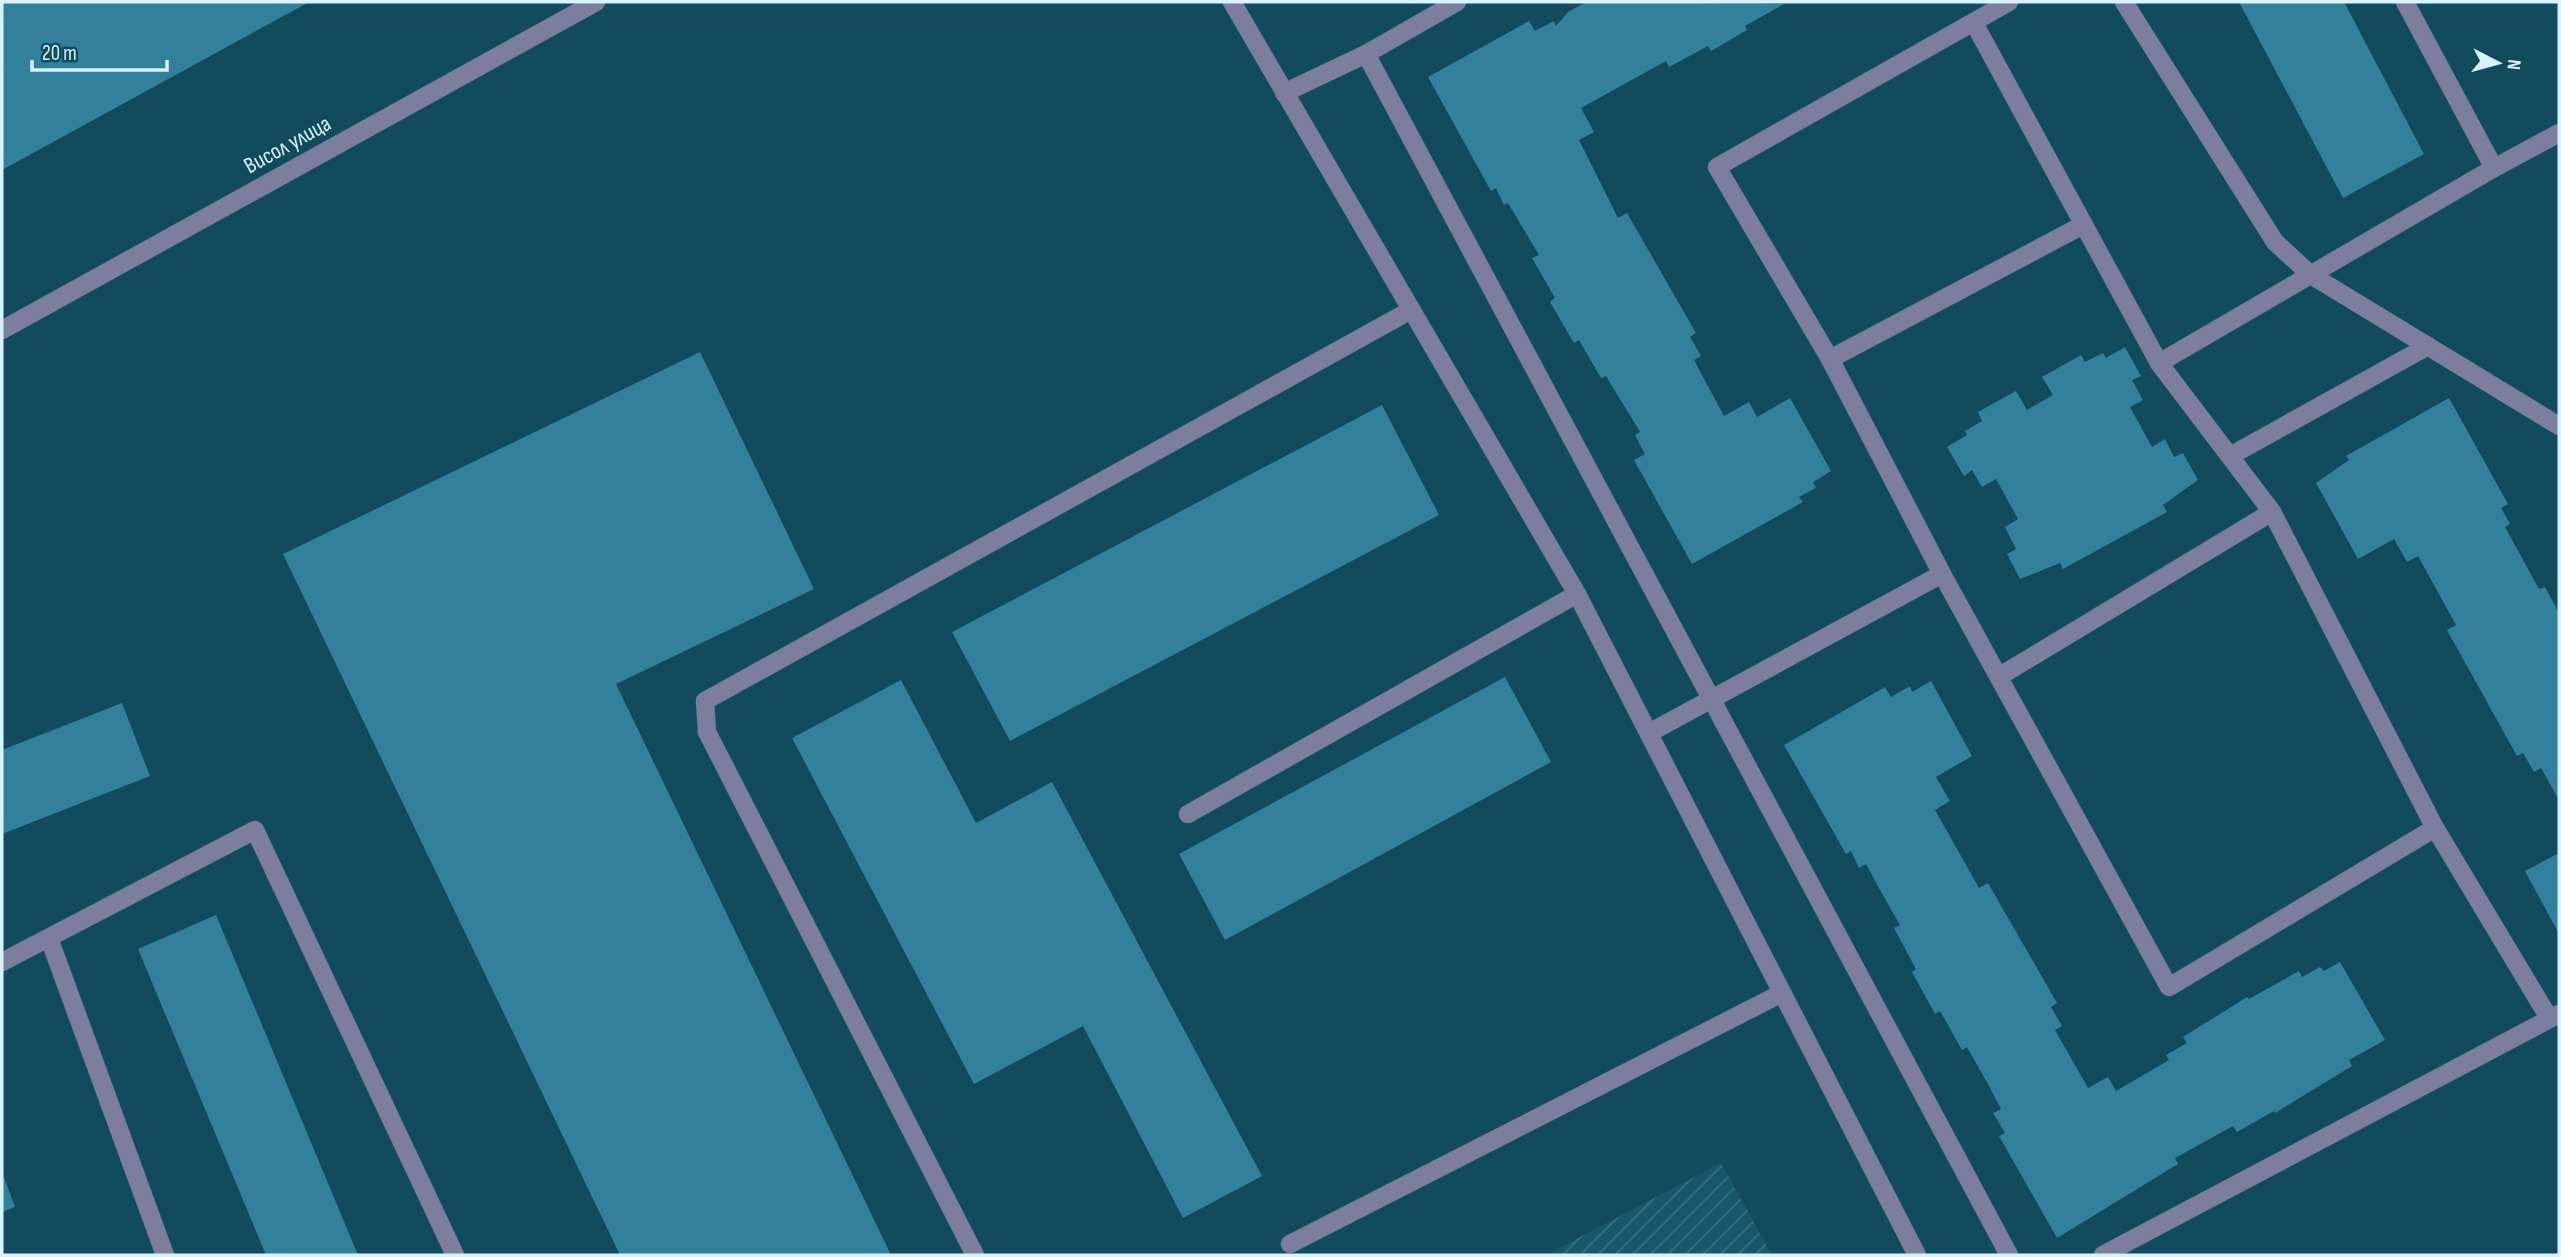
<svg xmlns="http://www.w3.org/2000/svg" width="2561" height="1257" font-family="'Sofia Sans Condensed',sans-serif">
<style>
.industrial{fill:url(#industrial-furrows)}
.building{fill:#32809b}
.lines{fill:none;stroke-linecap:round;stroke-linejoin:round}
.minor-casing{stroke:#36697b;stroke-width:19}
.minor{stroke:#7d7d9d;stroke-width:18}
.labels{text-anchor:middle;stroke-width:7;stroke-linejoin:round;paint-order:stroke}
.street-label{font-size:23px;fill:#d8f3fe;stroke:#134b5e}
</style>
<defs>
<pattern id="industrial-furrows" width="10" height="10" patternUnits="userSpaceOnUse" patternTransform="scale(1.75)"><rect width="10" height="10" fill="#18576c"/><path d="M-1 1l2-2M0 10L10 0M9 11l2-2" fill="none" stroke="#397082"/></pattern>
</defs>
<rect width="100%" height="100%" fill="#134b5e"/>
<polygon class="industrial" points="1721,1163 1772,1255 1546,1255"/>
<g class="building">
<polygon points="2,2 309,2 2,170"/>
<polygon points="1586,2 1784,4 1745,26 1747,30 1711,51 1708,46 1669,67 1666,61 1581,108 1594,132 1579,140 1618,218 1627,213 1696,333 1690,337 1701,356 1694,360 1724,416 1749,402 1757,417 1790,398 1831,471 1813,482 1816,488 1799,497 1803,502 1692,564 1634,460 1645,454 1635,435 1640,432 1606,376 1601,378 1579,340 1574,343 1550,302 1555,298 1532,258 1539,255 1508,203 1504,205 1496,188 1491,191 1428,77 1529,21 1535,31 1554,21 1556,26 1568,12"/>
<polygon points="2239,2 2344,2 2424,154 2343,198"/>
<polygon points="2125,347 2141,376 2132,380 2143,400 2130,407 2152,447 2165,439 2174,457 2183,453 2198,480 2163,505 2167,512 2063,569 2060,563 2020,579 2007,554 2016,549 2005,527 2018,519 1996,479 1982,487 1972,470 1964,476 1947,447 1967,435 1965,431 1982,421 1978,412 2016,391 2027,410 2053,395 2042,377 2081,355 2085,362 2103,353 2106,358"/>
<polygon points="700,352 814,589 616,684 891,1255 620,1255 283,554"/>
<polygon points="2449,398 2508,504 2501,508 2510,524 2505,527 2539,589 2545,587 2559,613 2559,800 2541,768 2534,772 2523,753 2517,756 2447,630 2456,625 2418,556 2407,562 2394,539 2358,559 2316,483 2349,460 2346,456"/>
<polygon points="1382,405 1439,515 1010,741 952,632"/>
<polygon points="1505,677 1551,762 1225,940 1179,854"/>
<polygon points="901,680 976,823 1052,782 1262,1176 1183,1218 1083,1026 974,1084 792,738"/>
<polygon points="1931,681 1972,756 1936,777 1950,801 1935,810 1979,888 1988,883 2057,1003 2051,1007 2062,1026 2055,1030 2088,1088 2108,1077 2116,1091 2169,1060 2166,1055 2187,1043 2183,1037 2247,997 2249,999 2299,971 2302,977 2320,967 2324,971 2340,962 2385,1040 2349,1060 2352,1066 2275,1113 2274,1111 2237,1132 2233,1126 2175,1158 2178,1164 2057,1238 1999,1136 2005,1133 1993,1113 2001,1109 1989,1086 1967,1047 1962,1050 1940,1011 1935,1014 1912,972 1916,969 1894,928 1900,925 1880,890 1866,864 1859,868 1851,851 1846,854 1784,745 1885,687 1891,697 1910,686 1912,692"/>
<polygon points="122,703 150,776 2,834 2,750"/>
<polygon points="2559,853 2559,934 2525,871"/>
<polygon points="216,915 358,1255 266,1255 138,949"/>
<polygon points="2,1172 15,1207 2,1212"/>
</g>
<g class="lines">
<g class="minor-casing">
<g id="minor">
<polyline points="1232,2 1577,594 1917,1255"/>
<polyline points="1457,2 1366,54 2009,1255"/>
<polyline points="2009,2 1717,167 1830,359 1942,574 2169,987 2435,828"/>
<polyline points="2124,2 2275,242 2311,275 2559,426"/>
<polyline points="2405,2 2494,168"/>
<polyline points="1974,23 2159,363 2272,512 2435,828 2549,1018"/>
<polyline points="1284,93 1366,54"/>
<polyline points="2,330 596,2"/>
<polyline points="1830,359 2083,225"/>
<polyline points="2159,363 2494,168 2559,133"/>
<polyline points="2230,456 2428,346"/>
<polyline points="2000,676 2272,512"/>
<polyline points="1649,733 1942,574"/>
<polyline points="1188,814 1577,594"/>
<polyline points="49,938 165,1255"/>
<polyline points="2,962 255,830 455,1255"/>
<polyline points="1290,1244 1782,993"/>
<polyline points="975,1255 707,732 705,701 1411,310"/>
<polyline points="2103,1255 2559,1014"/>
</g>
</g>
<use href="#minor" class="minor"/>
</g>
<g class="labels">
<g class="street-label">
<text transform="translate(287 144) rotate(-29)" y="8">Висол улица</text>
</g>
</g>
<rect width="2561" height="1257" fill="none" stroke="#d8f3fe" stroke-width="7"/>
<g transform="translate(2498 63) rotate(96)" stroke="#134b5e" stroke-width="5" paint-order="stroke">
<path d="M0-5L12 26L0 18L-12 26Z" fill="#d8f3fe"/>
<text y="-10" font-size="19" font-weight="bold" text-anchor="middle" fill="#d8f3fe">N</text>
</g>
<path d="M32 60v10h135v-10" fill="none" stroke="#d8f3fe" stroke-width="3.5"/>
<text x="42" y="60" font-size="21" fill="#d8f3fe" stroke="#134b5e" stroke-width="5" paint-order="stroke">20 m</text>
</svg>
